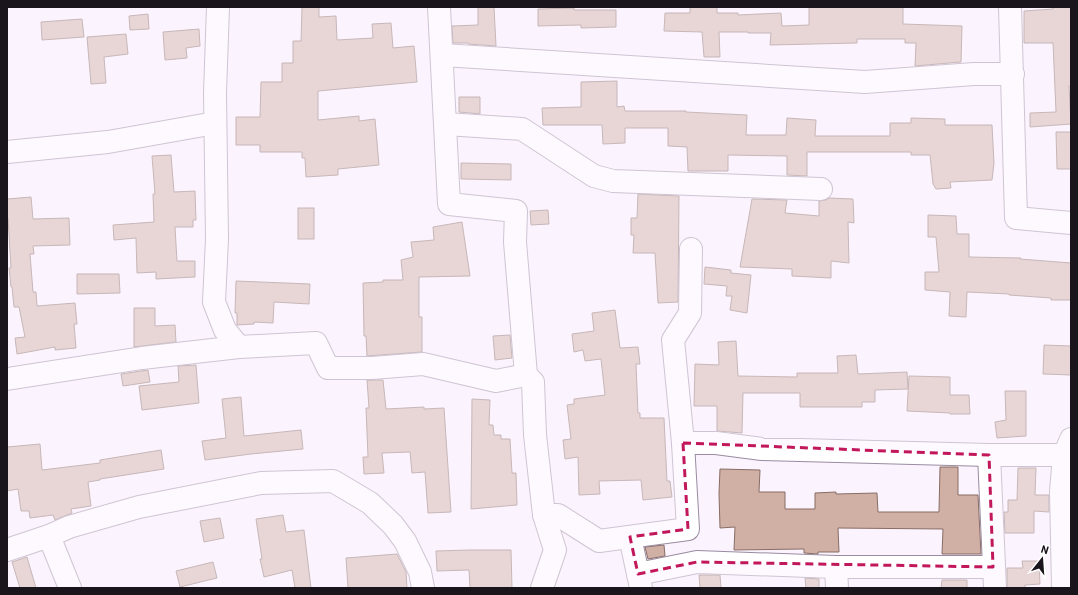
<svg xmlns="http://www.w3.org/2000/svg" width="1078" height="595" font-family="Barlow,sans-serif">
<style>
.building{fill:#d0afa5;stroke:#886d65}
.lines{fill:none;stroke-linecap:round;stroke-linejoin:round}
.minor-casing{stroke:#9a8ba1;stroke-width:24}
.minor{stroke:#fff;stroke-width:22}
.marked{fill:none;stroke:#c2185b;stroke-width:3;stroke-dasharray:8 5;stroke-linejoin:round}
</style>
<rect width="100%" height="100%" fill="#fbf4fe"/>
<g class="building">
<polygon points="302,7 319,7 319,17 336,16 337,40 373,38 372,24 391,23 393,48 414,46 417,82 318,91 318,120 359,116 359,121 375,119 379,165 338,169 338,175 306,177 305,158 302,158 302,152 260,152 260,145 236,145 236,117 260,117 261,82 282,82 282,63 293,63 293,41 301,41"/>
<polygon points="478,7 494,7 496,46 468,44 468,43 453,43 452,26 478,25"/>
<polygon points="690,7 717,7 717,13 738,13 738,15 781,13 782,26 809,25 809,7 903,7 903,24 962,26 961,62 915,66 916,43 905,43 905,39 857,39 857,43 770,45 771,33 748,33 748,32 719,32 720,57 704,57 702,32 664,31 665,13 690,13"/>
<polygon points="1053,7 1071,7 1071,86 1069,86 1071,124 1030,127 1030,113 1056,112 1053,43 1024,43 1024,11 1053,9"/>
<polygon points="574,8 574,10 616,10 616,27 581,28 581,25 538,26 538,9"/>
<polygon points="148,14 149,29 130,30 129,16"/>
<polygon points="82,19 84,37 42,40 41,22"/>
<polygon points="199,29 200,46 186,48 187,58 165,60 163,32"/>
<polygon points="126,34 128,54 104,57 106,83 91,84 87,37"/>
<polygon points="617,81 617,107 624,106 625,111 686,111 686,112 747,115 746,135 786,135 787,118 816,120 815,136 890,136 890,123 911,123 911,118 945,119 945,125 992,125 994,163 992,180 950,182 951,188 936,189 933,184 930,155 911,155 911,152 807,152 807,176 787,175 787,156 728,155 728,171 688,171 687,147 668,146 668,128 625,128 625,143 603,144 602,125 543,125 542,108 581,107 581,82"/>
<polygon points="459,97 480,97 480,114 459,112"/>
<polygon points="1056,132 1071,132 1071,169 1057,169"/>
<polygon points="171,155 174,192 195,191 196,220 193,220 193,227 175,227 177,261 195,261 195,277 156,279 156,272 137,273 136,238 114,240 113,225 154,222 153,194 155,194 152,156"/>
<polygon points="461,163 511,164 511,180 461,179"/>
<polygon points="638,194 679,196 678,302 658,303 655,253 633,253 634,235 631,235 631,218 637,218"/>
<polygon points="31,197 33,219 69,218 70,245 33,246 34,254 30,254 33,292 36,292 37,306 75,303 77,324 74,324 76,348 55,350 55,347 17,354 15,338 25,337 19,307 14,307 12,287 11,287 9,268 11,268 8,218 7,218 7,199"/>
<polygon points="829,198 853,199 854,223 848,222 849,263 831,261 831,278 792,276 792,269 740,267 752,199 787,200 785,213 819,216 819,201 826,200"/>
<rect x="298" y="208" width="16" height="31"/>
<polygon points="548,210 549,224 531,225 530,211"/>
<polygon points="928,215 956,216 957,234 969,234 969,257 1021,258 1020,259 1071,263 1071,300 1051,300 1051,298 1009,295 1009,294 967,292 966,317 949,316 950,292 925,290 925,272 939,272 936,237 928,237"/>
<polygon points="462,222 470,276 419,277 419,317 422,317 422,352 367,356 366,336 364,336 363,283 383,282 383,280 403,280 401,260 413,257 411,242 434,240 433,227"/>
<polygon points="705,267 731,270 731,273 751,275 747,313 730,310 732,296 726,296 727,286 704,284"/>
<polygon points="77,274 119,274 120,293 77,294"/>
<polygon points="236,281 310,284 309,304 274,302 273,323 254,322 254,324 237,325 237,313 235,313"/>
<polygon points="134,308 155,308 155,326 175,325 176,342 134,347"/>
<polygon points="615,310 620,348 638,347 640,364 636,364 638,413 640,413 640,418 664,418 667,481 670,481 672,497 643,500 641,480 599,481 600,494 579,495 578,457 565,459 563,440 571,439 567,405 574,404 574,399 605,395 601,359 585,361 583,350 574,352 572,334 594,331 592,313"/>
<polygon points="510,335 512,358 495,360 493,336"/>
<polygon points="736,341 738,376 797,377 797,373 838,373 837,356 856,355 858,374 907,372 908,389 875,390 875,402 862,402 862,407 800,407 800,393 743,393 742,433 717,431 717,406 694,406 695,364 719,365 718,342"/>
<polygon points="1044,345 1071,346 1071,375 1043,374"/>
<polygon points="196,365 199,403 142,410 139,386 179,382 178,366"/>
<polygon points="148,370 150,382 123,386 121,374"/>
<polygon points="909,376 950,377 950,395 969,395 970,414 950,414 950,413 907,411"/>
<polygon points="367,380 383,380 386,409 424,407 424,409 444,408 451,512 428,513 425,472 412,473 410,452 382,453 384,473 364,474 363,457 368,457 366,408 369,408"/>
<polygon points="1005,391 1026,391 1026,436 997,438 995,422 1006,420"/>
<polygon points="241,397 244,436 301,430 303,449 251,454 205,460 202,441 226,438 222,399"/>
<polygon points="472,399 490,400 489,425 493,425 494,435 501,435 501,439 510,439 512,473 516,473 517,505 471,509"/>
<polygon points="40,444 42,470 100,463 100,460 161,450 164,469 100,479 100,480 88,482 91,506 71,509 72,513 55,520 53,515 30,518 29,511 21,511 18,489 7,491 7,447"/>
<polygon points="940,467 958,467 958,495 978,495 981,554 942,554 943,529 838,528 839,552 818,552 818,554 804,553 804,549 734,550 735,527 720,528 719,493 720,469 760,470 759,492 785,492 785,509 815,509 815,493 836,492 836,494 877,493 878,512 939,512"/>
<polygon points="1018,468 1036,468 1035,495 1049,495 1049,512 1034,511 1034,533 1005,533 1004,512 1008,512 1008,500 1017,500"/>
<polygon points="283,515 286,532 304,530 311,588 295,588 292,570 264,577 260,559 262,559 256,519"/>
<polygon points="220,518 224,538 204,542 200,521"/>
<polygon points="664,545 665,556 648,559 645,547"/>
<polygon points="469,550 511,550 512,588 470,588 469,570 437,571 436,551"/>
<polygon points="397,554 406,572 407,588 348,588 346,558"/>
<polygon points="27,557 36,588 20,588 12,562"/>
<polygon points="1022,561 1039,561 1040,584 1025,585 1025,588 1007,588 1007,568 1023,568"/>
<polygon points="213,562 217,578 180,587 176,571"/>
<polygon points="699,575 720,575 721,588 700,588"/>
<polygon points="805,578 819,579 819,588 806,588"/>
<polygon points="942,580 967,580 967,588 941,588"/>
</g>
<g class="lines">
<g class="minor-casing">
<g id="minor">
<polyline points="218,7 215,93 217,239 214,302 225,330 239,347"/>
<polyline points="439,7 449,204 516,211 515,242 526,375 533,382 535,435 544,515 555,550 542,588"/>
<polyline points="1010,7 1016,218 1071,223"/>
<polyline points="443,55 865,82 974,74 1013,74"/>
<polyline points="446,124 522,129 594,176 613,181 821,189"/>
<polyline points="7,152 108,142 215,123"/>
<polyline points="7,379 142,358 239,347 316,343 328,368 372,368 423,364 496,381 526,375"/>
<polyline points="683,443 673,340 690,313 691,249"/>
<polyline points="989,455 995,588"/>
<polyline points="544,515 558,515 599,541 688,529 683,443 716,443 762,449 989,455 1071,455"/>
<polyline points="49,536 70,588"/>
<polyline points="630,537 641,588"/>
<polyline points="7,550 49,536 69,527 139,507 261,483 333,481 370,503 393,525 405,541 420,572 423,588"/>
<polyline points="836,567 837,588"/>
<polyline points="638,574 697,562 836,567 993,567"/>
<polyline points="1063,588 1061,491 1064,456 1071,439"/>
</g>
</g>
<use href="#minor" class="minor"/>
</g>
<path d="M0 0H1078V595H0ZM683 443 989 455 993 567 697 562 638 574 630 537 688 529Z" fill="#fbf4fe" fill-opacity=".55" fill-rule="evenodd"/>
<path class="marked" d="M683 443 989 455 993 567 697 562 638 574 630 537 688 529Z"/>
<rect width="1078" height="595" fill="none" stroke="#1a141d" stroke-width="16"/>
<g transform="translate(1042 559) rotate(17)" stroke="#ffffff" stroke-width="3" paint-order="stroke">
<path d="M0-3L7 15L0 10L-7 15Z" fill="#1a141d"/>
<text y="-6" font-size="11" font-weight="bold" text-anchor="middle" fill="#1a141d">N</text>
</g>
</svg>
